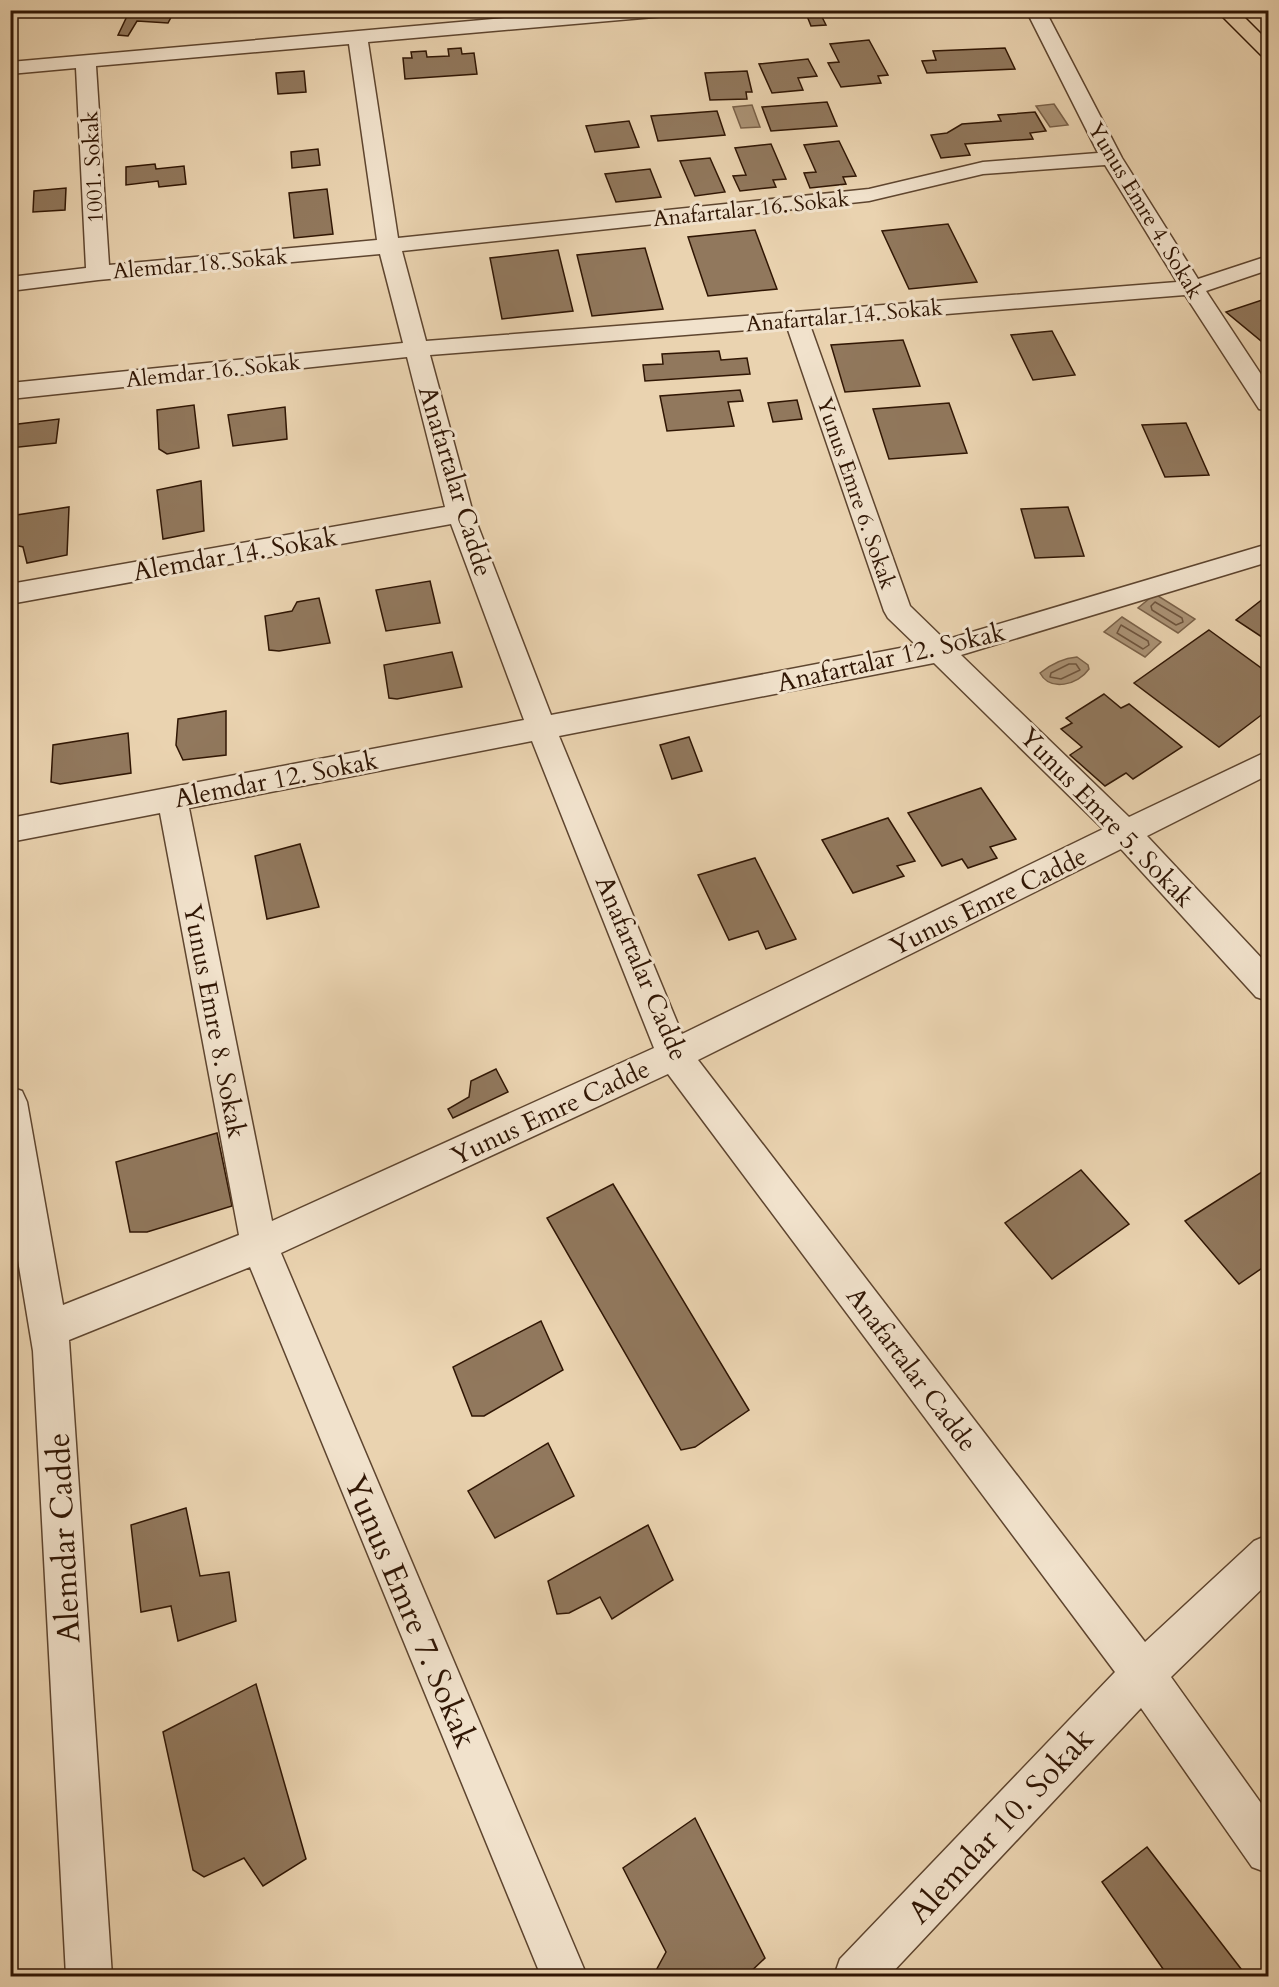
<svg xmlns="http://www.w3.org/2000/svg" width="1279" height="1987" font-family="Cardo,serif">
<style>
.water{fill:#ab9376;stroke:#7a6148;stroke-width:1.5}
.lines{fill:none;stroke-linecap:round;stroke-linejoin:round}
.shore{stroke:#6e543d;stroke-width:1.5}
.building{fill:#91785d;stroke:#301604;stroke-width:1.5}
.minor-casing{stroke:#5e452f;stroke-width:3}
.major-casing{stroke:#301604;stroke-width:3}
.minor{fill:#f1e2cc;fill-rule:evenodd}
.major{fill:#ead3b0;fill-rule:evenodd}
.labels{text-anchor:middle;stroke-width:6;stroke-linejoin:round;paint-order:stroke}
.far-street-label{font-size:22px;fill:#301604;stroke:#f1e2cc}
.street-label{font-size:26px;fill:#301604;stroke:#f1e2cc}
.near-street-label{font-size:32px;fill:#301604;stroke:#f1e2cc}
</style>
<rect width="100%" height="100%" fill="#ead3b0"/>
<filter id="stains"><feTurbulence type="fractalNoise" baseFrequency=".00333" numOctaves="4"/><feColorMatrix values="0 0 0 0 .2 0 0 0 0 .09 0 0 0 0 .02 0 0 0 .5 -.17"/></filter>
<radialGradient id="worn" r=".72"><stop offset=".6" stop-color="#630" stop-opacity="0"/><stop offset="1" stop-color="#630" stop-opacity=".3"/></radialGradient>
<g class="water">
<polygon points="1054,104 1068,125 1050,127 1036,106"/>
<polygon points="752,105 760,127 741,128 733,107"/>
<polygon points="1155,594 1195,619 1178,633 1138,608"/>
<polygon points="1122,617 1161,642 1145,657 1104,632"/>
<path d="M1077 657 1088 665 1089 669C1078 685 1050 692 1040 673 1050 665 1064 658 1077 657Z"/>
</g>
<g class="lines">
<g class="shore">
<polygon points="1155,602 1182,618 1183,622 1176,625 1152,610 1151,606"/>
<polygon points="1121,625 1148,641 1149,645 1143,649 1117,633"/>
<polygon points="1069,664 1076,664 1080,670 1061,679 1050,677 1051,673"/>
</g>
</g>
<g class="building">
<polygon points="130,10 175,10 168,23 137,21 128,36 118,35"/>
<polygon points="821,15 826,25 811,26 807,16"/>
<polygon points="869,40 888,75 878,76 881,83 841,87 828,63 839,62 830,44"/>
<polygon points="461,48 462,54 474,53 477,74 405,79 403,58 412,58 411,52 426,51 427,57 449,56 448,49"/>
<polygon points="1005,48 1015,69 927,73 922,61 936,60 933,51"/>
<polygon points="808,59 817,76 798,78 803,90 772,93 759,64"/>
<polygon points="304,71 306,92 278,94 276,73"/>
<polygon points="747,71 752,92 746,92 747,99 710,100 705,73"/>
<polygon points="827,102 837,126 771,131 762,107"/>
<polygon points="717,111 725,135 658,141 651,116"/>
<polygon points="1035,112 1046,131 1030,133 1033,139 965,144 970,155 941,158 931,135 947,133 962,124 1001,121 998,115"/>
<polygon points="629,121 639,147 595,152 586,126"/>
<polygon points="839,141 856,176 843,177 846,184 810,188 804,173 816,172 804,145"/>
<polygon points="771,144 786,179 773,180 776,187 740,191 733,176 746,175 735,148"/>
<polygon points="318,149 320,165 292,168 291,152"/>
<polygon points="710,158 725,192 695,196 680,161"/>
<polygon points="155,164 156,169 184,166 186,184 159,187 158,181 126,185 126,167"/>
<polygon points="650,169 661,197 616,202 605,174"/>
<polygon points="66,188 65,210 33,212 34,191"/>
<polygon points="327,189 333,234 294,238 289,193"/>
<polygon points="948,224 977,282 909,289 882,231"/>
<polygon points="755,230 777,289 708,296 688,237"/>
<polygon points="645,248 663,309 592,316 577,255"/>
<polygon points="558,250 573,311 502,319 490,258"/>
<polygon points="1268,298 1268,344 1266,345 1226,312"/>
<polygon points="1052,331 1075,375 1033,380 1011,335"/>
<polygon points="903,340 920,386 845,392 831,345"/>
<polygon points="719,351 721,360 747,358 750,374 645,381 643,365 663,364 662,354"/>
<polygon points="740,390 743,401 728,402 734,426 667,431 660,396"/>
<polygon points="797,400 802,419 773,422 768,403"/>
<polygon points="949,403 967,453 889,459 873,409"/>
<polygon points="194,405 199,448 167,454 159,449 157,410"/>
<polygon points="285,407 287,439 233,446 228,415"/>
<polygon points="59,419 56,443 10,448 10,425"/>
<polygon points="1186,423 1209,475 1165,477 1142,425"/>
<polygon points="201,481 204,531 163,539 157,490"/>
<polygon points="69,507 67,555 27,563 23,547 10,544 10,516"/>
<polygon points="1068,507 1084,556 1035,558 1021,509"/>
<polygon points="430,581 440,623 386,631 376,590"/>
<polygon points="1268,595 1268,641 1236,620"/>
<polygon points="319,598 330,643 279,651 269,650 265,616 292,611 297,602"/>
<polygon points="1209,630 1268,673 1268,710 1219,747 1134,683"/>
<polygon points="452,652 462,687 397,699 389,698 384,665"/>
<polygon points="1104,694 1121,708 1129,704 1182,747 1133,779 1126,773 1105,786 1070,755 1082,747 1061,729 1072,723 1066,718"/>
<polygon points="226,711 226,755 183,760 176,745 178,719"/>
<polygon points="128,733 131,773 60,784 51,782 53,745"/>
<polygon points="689,737 702,771 672,779 660,745"/>
<polygon points="981,788 1016,839 990,847 997,858 968,868 962,859 942,866 908,813"/>
<polygon points="888,818 915,861 897,866 904,876 853,893 822,840"/>
<polygon points="300,844 319,907 267,919 255,856"/>
<polygon points="755,858 796,939 766,949 758,931 729,940 698,875"/>
<polygon points="496,1069 508,1092 453,1118 448,1109 469,1097 471,1081"/>
<polygon points="217,1133 232,1206 147,1232 130,1232 116,1162"/>
<polygon points="1268,1168 1268,1264 1239,1284 1185,1221"/>
<polygon points="1081,1170 1129,1224 1052,1279 1005,1223"/>
<polygon points="613,1184 749,1410 695,1447 681,1450 547,1218"/>
<polygon points="541,1321 563,1370 484,1416 472,1416 453,1367"/>
<polygon points="548,1443 574,1496 495,1538 468,1491"/>
<polygon points="186,1508 200,1576 229,1572 236,1621 178,1641 171,1606 141,1612 131,1525"/>
<polygon points="648,1525 673,1580 612,1619 600,1597 569,1613 557,1614 548,1581"/>
<polygon points="256,1684 306,1859 263,1886 244,1858 204,1877 193,1870 163,1732"/>
<polygon points="695,1818 765,1958 746,1976 653,1976 666,1952 623,1868"/>
<polygon points="1147,1847 1245,1974 1243,1976 1168,1976 1102,1882"/>
</g>
<g class="lines">
<g class="minor-casing">
<path id="minor" d="M595 10H675L673 14 666 16 368 42 398 238 869 189 983 162 1098 153 1026 10H1045L1122 158 1198 279 1268 256V270L1206 291 1268 385V411L1259 409 1185 295 810 325 910 606 945 640 1268 544V562L961 655 1129 817 1268 751V775L1147 836 1268 965V1001L1256 997 1121 849 698 1060 1145 1642 1254 1541 1268 1535V1583L1171 1677 1268 1813V1873L1252 1867 1141 1708 889 1976H834L840 1959 1115 1672 668 1074 281 1253 587 1976H541L250 1267 69 1340 112 1976H66L33 1351 10 1212V1087L22 1091 27 1102 63 1305 239 1235 160 813 10 842V818L524 720 451 524 10 604V584L445 507 407 357 10 399V383L403 343 380 254 98 280 10 291V277L86 268 76 68 10 74V62ZM349 44 377 240 109 265 96 66ZM1105 165 1177 282 426 341 402 251 869 201 983 174ZM787 327 884 611 888 618 916 645 551 715 473 513 430 355ZM934 663 1103 829 682 1034 559 736ZM532 741 654 1048 272 1221 189 808Z"/>
</g>
<g class="major-casing">
<polygon id="major" points="1216,10 1237,10 1268,41 1268,57 1261,55"/>
</g>
<use href="#minor" class="minor"/>
<use href="#major" class="major"/>
</g>
<g class="labels">
<g class="far-street-label">
<text transform="translate(92 167) rotate(-93)" y="8">1001. Sokak</text>
<text transform="translate(751 208) rotate(-6)" y="8">Anafartalar 16. Sokak</text>
<text transform="translate(1146 210) rotate(59)" y="8">Yunus Emre 4. Sokak</text>
<text transform="translate(200 263) rotate(-5)" y="8">Alemdar 18. Sokak</text>
<text transform="translate(844 315) rotate(-5)" y="8">Anafartalar 14. Sokak</text>
<text transform="translate(213 370) rotate(-6)" y="8">Alemdar 16. Sokak</text>
<text transform="translate(857 493) rotate(71)" y="8">Yunus Emre 6. Sokak</text>
</g>
<g class="street-label">
<text transform="translate(456 481) rotate(73)" y="9">Anafartalar Cadde</text>
<text transform="translate(235 554) rotate(-10)" y="9">Alemdar 14. Sokak</text>
<text transform="translate(891 657) rotate(-13)" y="9">Anafartalar 12. Sokak</text>
<text transform="translate(276 779) rotate(-11)" y="9">Alemdar 12. Sokak</text>
<text transform="translate(1107 817) rotate(46)" y="9">Yunus Emre 5. Sokak</text>
<text transform="translate(988 901) rotate(-26)" y="9">Yunus Emre Cadde</text>
<text transform="translate(642 968) rotate(67)" y="9">Anafartalar Cadde</text>
<text transform="translate(215 1021) rotate(79)" y="9">Yunus Emre 8. Sokak</text>
<text transform="translate(550 1112) rotate(-25)" y="9">Yunus Emre Cadde</text>
<text transform="translate(912 1369) rotate(53)" y="9">Anafartalar Cadde</text>
</g>
<g class="near-street-label">
<text transform="translate(63 1538) rotate(-93)" y="11">Alemdar Cadde</text>
<text transform="translate(411 1611) rotate(67)" y="11">Yunus Emre 7. Sokak</text>
<text transform="translate(1000 1825) rotate(-47)" y="11">Alemdar 10. Sokak</text>
</g>
</g>
<rect width="1279" height="1987" fill="none" stroke="#ead3b0" stroke-width="36"/>
<rect x="12" y="12" width="1255" height="1963" fill="none" stroke="#301604" stroke-width="3"/>
<rect x="18" y="18" width="1243" height="1951" fill="none" stroke="#301604" stroke-width="1.5"/>
<rect width="100%" height="100%" filter="url(#stains)"/>
<rect width="100%" height="100%" fill="url(#worn)"/>
</svg>
